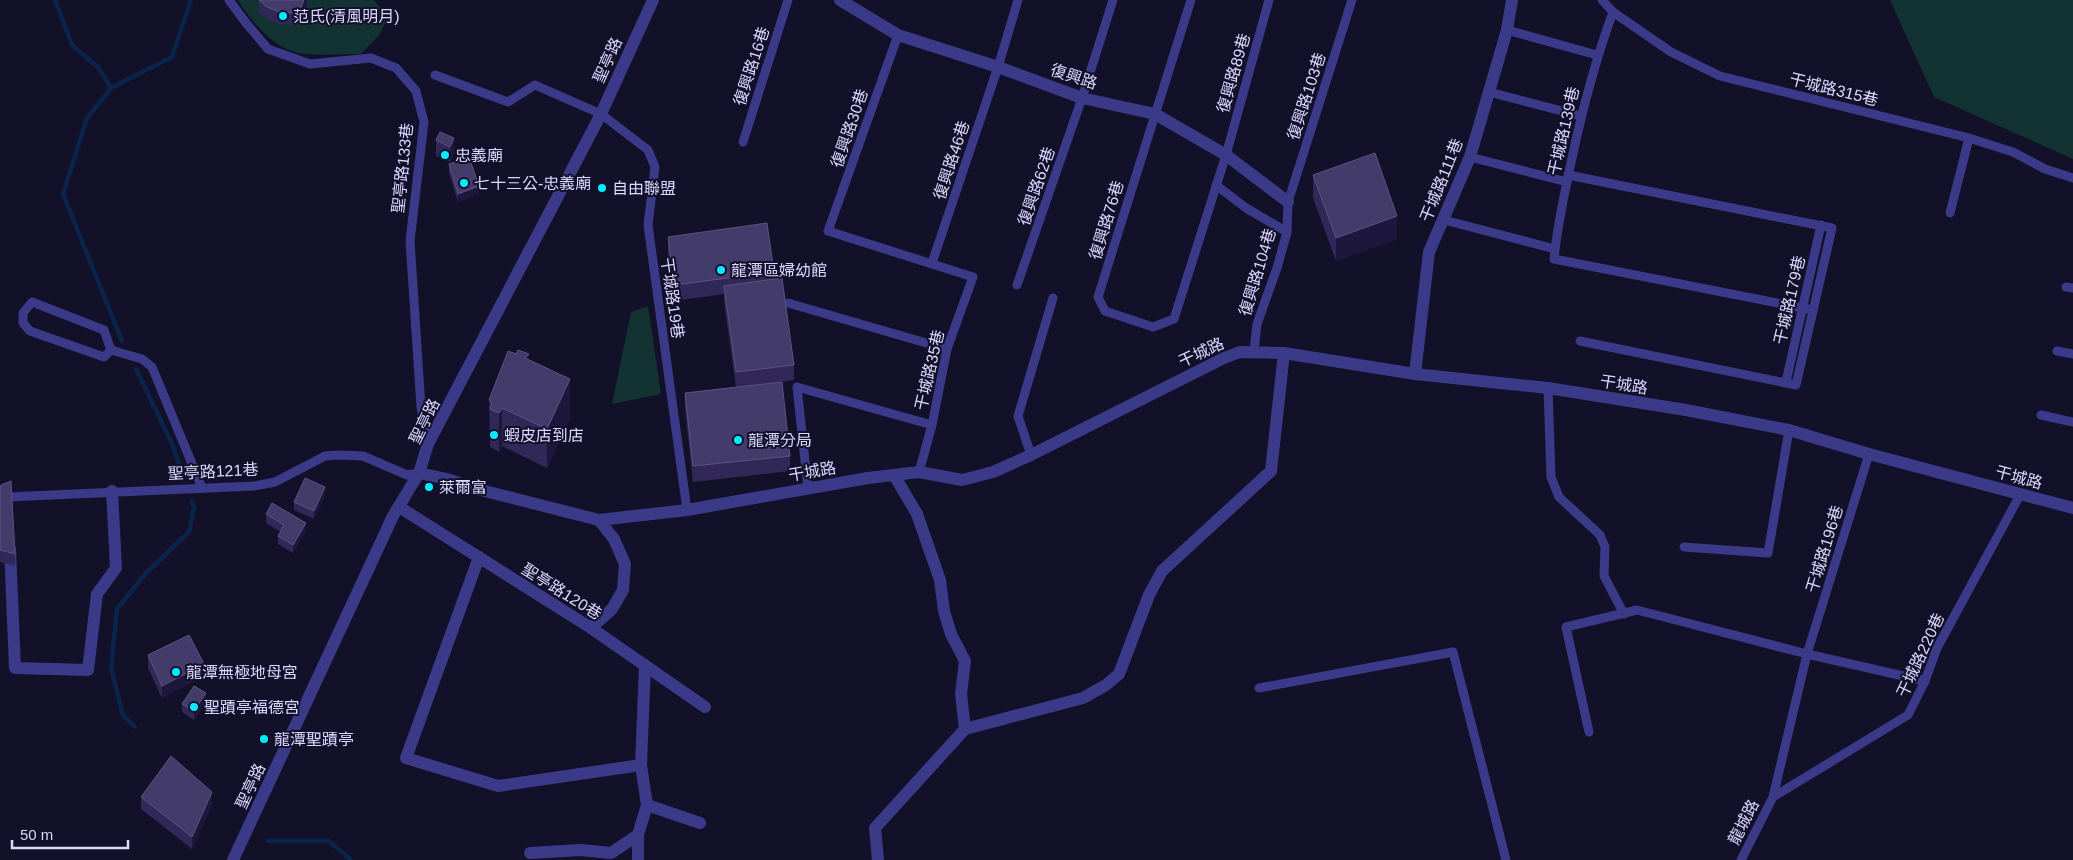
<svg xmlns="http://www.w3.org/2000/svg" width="2073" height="860" font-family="Helvetica,'Noto Sans TC',sans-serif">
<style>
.green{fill:#123331}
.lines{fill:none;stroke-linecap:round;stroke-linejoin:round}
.stream{stroke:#0b244c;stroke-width:4.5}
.service{stroke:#3b3a89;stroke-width:9}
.minor{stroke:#3b3a89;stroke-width:12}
.tertiary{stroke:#3b3a89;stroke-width:12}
.wall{fill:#312857}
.shaded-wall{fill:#1d173d}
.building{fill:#433b69;stroke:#5b5380}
.poi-dot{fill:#03ebff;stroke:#131029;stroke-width:2}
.labels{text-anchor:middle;stroke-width:4;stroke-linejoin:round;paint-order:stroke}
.poi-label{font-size:16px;fill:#dbd7ff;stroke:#131029;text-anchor:start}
.street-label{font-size:16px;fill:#dbd7ff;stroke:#131029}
</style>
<rect width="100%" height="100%" fill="#131029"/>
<g class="green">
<path d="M238 0H374L388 17 379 35 361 54C341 54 318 56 298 53 273 48 251 21 238 0Z"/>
<polygon points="1890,0 2073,0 2073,159 1934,97"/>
<polygon points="648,306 661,394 612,404 631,312"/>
</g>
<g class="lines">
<g class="stream">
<polyline points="55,0 72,45 98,67 111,88 87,118 63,194 122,341"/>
<polyline points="111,88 172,57 191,0"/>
<polyline points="136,369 173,446 183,476"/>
<polyline points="135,727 123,715 111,668 117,609 147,572 189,532 194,508 192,501"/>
<polyline points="268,841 329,841 351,860"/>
</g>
<g class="service">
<polyline points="229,0 246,23 268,49 310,64 371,58 396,68 416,91 424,122 410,241 421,407 428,444"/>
<polyline points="1191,0 1098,297 1105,311 1153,327 1174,319 1226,155 1269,0"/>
<polyline points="1602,0 1613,12 1671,52 1720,76 1969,138 2013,152 2045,169 2073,178"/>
<path d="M1613 12C1595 61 1583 107 1572 158 1565 191 1557 226 1554 259L1813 310"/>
<polyline points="1507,30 1597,55"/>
<polyline points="898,35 828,231 973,277 947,349 932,425 919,472"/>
<polyline points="435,75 508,102 535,85 601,114 648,150 655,167 648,225 687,510"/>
<polyline points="1489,92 1581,116"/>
<polyline points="743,142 788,0"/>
<polyline points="1470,157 1567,182"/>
<polyline points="1568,175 1832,228 1796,385 1580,341"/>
<polyline points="1216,185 1246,208 1287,232"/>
<polyline points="1950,213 1969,138"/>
<polyline points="1444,220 1555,249"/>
<polyline points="932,263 998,67 1018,0"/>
<polyline points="1017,285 1082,98 1113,0"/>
<polyline points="2066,287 2073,288"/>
<polyline points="788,303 947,349"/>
<polyline points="111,350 104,357 30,331 23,323 23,313 32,302 104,330 111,350 142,359 152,367 202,488"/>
<polyline points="1254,351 1257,324 1277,268 1287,232 1288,202 1352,0"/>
<polyline points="2057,351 2073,354"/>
<polyline points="1786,382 1821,225"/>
<polyline points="1548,388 1551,477 1559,497 1600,535 1605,547 1604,576 1624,614"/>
<polyline points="2041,415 2073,422"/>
<polyline points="1031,455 1018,416 1053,298"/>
<polyline points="808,488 797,387 932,425"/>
<polyline points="0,493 7,497 254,486 275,482 325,456 338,455 363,456 407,475 419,473"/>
<polyline points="1684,547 1768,553 1789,430"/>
<polyline points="1259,688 1453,652 1506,860"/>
<polyline points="1589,732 1566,627 1637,610 1807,654 1925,681"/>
<polyline points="1773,797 1908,715 1925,681 1937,648 2020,495"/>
<polyline points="1741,860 1773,797 1807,654 1869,454"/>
</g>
<g class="minor">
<polyline points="840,0 898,35 998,67 1082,98 1155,114 1226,155 1288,202"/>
<polyline points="1415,374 1429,252 1470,157 1507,30 1512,0"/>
<polyline points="419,473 447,479 473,488 599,520 687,510 868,478 919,472 962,480 993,472 1031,455 1224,358 1240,352 1284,353 1415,374 1548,388 1686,410 1789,430 1869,454 2073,508"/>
<polyline points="399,507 591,628 705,707"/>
<polyline points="10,549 15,668 88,670 97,594 116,568 112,491"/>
<polyline points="479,557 406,758 498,786 641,765"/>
<polyline points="591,628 612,609 623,590 625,564 614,539 599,520"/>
<polyline points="965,729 1083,698 1106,685 1119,674 1149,595 1162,571 1271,471 1284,353"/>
<polyline points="647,805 700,823"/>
<polyline points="530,853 581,850 611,853 638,835"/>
<polyline points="638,860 638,835 647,805 641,765 645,665"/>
<polyline points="878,860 875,828 965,729 961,694 965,661 951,634 944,611 940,580 917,514 894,475"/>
</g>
<polyline class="tertiary" points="233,860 393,516 419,473 428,444 601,114 653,0"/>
</g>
<g class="wall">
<polygon points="259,0 307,0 307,4 299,25 280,24 267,19 259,13"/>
<polygon points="454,138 454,154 450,162 436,156 436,140"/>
<polygon points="449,164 479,194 458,202 449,173"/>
<polygon points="1313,175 1397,239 1336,261 1313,198"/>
<polygon points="668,237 774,272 774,279 794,365 794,380 765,384 790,456 790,471 693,482 685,409 685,393 736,387 724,302 724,294 674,301 668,253"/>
<polygon points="529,360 570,418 547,468 502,446 499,452 490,447 489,400"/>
<polygon points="0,488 15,554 15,566 0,562"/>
<polygon points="325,495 314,519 294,510 294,502"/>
<polygon points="266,514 306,531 293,553 278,544 278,536 281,532 266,523"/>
<polygon points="148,655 204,676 162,698 148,668"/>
<polygon points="206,702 194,720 182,712 182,704"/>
<polygon points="141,797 212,804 192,849 141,809"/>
</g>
<g class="shaded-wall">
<polygon points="304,0 307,0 307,4 299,25 299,13"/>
<polygon points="454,138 454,154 450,162 450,147"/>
<polygon points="479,186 479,194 458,202 458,194"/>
<polygon points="1397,216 1397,239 1336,261 1336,238"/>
<polygon points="529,354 529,392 525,358"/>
<polygon points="570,379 570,418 547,468 547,429"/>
<polygon points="502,408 502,446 499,452 499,413"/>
<polygon points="325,487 325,495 314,519 314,511"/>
<polygon points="306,523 306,531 293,553 293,545"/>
<polygon points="204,664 204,676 162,698 162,686"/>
<polygon points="206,693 206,702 194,720 194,711"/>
<polygon points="212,792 212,804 192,849 192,837"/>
</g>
<g class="building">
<polygon points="259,0 304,0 299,13 280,12 267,7"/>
<polygon points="440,132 454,138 450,147 436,140"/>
<polygon points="1375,153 1397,216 1336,238 1313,175"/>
<polygon points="469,157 479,186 458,194 449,164"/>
<polygon points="767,223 774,272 674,285 668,237"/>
<polygon points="782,278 794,365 736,372 724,286"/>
<polygon points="518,350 529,354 525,358 570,379 547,429 502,408 499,413 490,409 492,403 489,400 508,351 516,354"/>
<polygon points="782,382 790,456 693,466 685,393"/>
<polygon points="305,478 325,487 314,511 294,502"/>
<polygon points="11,481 15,554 0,550 0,488 1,485"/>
<polygon points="272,503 306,523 293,545 278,536 284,525 266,514"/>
<polygon points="189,635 204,664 162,686 148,655"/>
<polygon points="194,686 206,693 194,711 182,704"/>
<polygon points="171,756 212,792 192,837 141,797"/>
</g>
<g class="poi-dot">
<circle cx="283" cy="16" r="5"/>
<circle cx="445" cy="155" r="5"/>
<circle cx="464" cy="183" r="5"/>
<circle cx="602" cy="188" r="5"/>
<circle cx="721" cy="270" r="5"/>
<circle cx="494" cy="435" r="5"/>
<circle cx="738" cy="440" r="5"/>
<circle cx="429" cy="487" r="5"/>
<circle cx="176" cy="672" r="5"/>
<circle cx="194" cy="707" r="5"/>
<circle cx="264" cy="739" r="5"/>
</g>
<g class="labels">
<g class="poi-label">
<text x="293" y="22">范氏(清風明月)</text>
<text x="455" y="161">忠義廟</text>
<text x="474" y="189">七十三公-忠義廟</text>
<text x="612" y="194">自由聯盟</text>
<text x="731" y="276">龍潭區婦幼館</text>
<text x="504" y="441">蝦皮店到店</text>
<text x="748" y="446">龍潭分局</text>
<text x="439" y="493">萊爾富</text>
<text x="186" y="678">龍潭無極地母宮</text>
<text x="204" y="713">聖蹟亭福德宮</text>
<text x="274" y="745">龍潭聖蹟亭</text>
</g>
<g class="street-label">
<text transform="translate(607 60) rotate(-66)" y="6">聖亭路</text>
<text transform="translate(751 66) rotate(-72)" y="6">復興路16巷</text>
<text transform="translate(1233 73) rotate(-74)" y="6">復興路89巷</text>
<text transform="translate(1074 76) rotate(18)" y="6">復興路</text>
<text transform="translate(1834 89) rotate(14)" y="6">干城路315巷</text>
<text transform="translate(1306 96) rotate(-72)" y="6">復興路103巷</text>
<text transform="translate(849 128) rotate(-71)" y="6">復興路30巷</text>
<text transform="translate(1563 131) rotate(-77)" y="6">干城路139巷</text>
<text transform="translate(951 160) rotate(-72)" y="6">復興路46巷</text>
<text transform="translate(402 168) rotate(-84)" y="6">聖亭路133巷</text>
<text transform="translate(1441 180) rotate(-68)" y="6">干城路111巷</text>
<text transform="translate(1036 186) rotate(-71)" y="6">復興路62巷</text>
<text transform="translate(1106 220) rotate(-73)" y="6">復興路76巷</text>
<text transform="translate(1257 272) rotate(-73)" y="6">復興路104巷</text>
<text transform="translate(673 298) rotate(82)" y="6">干城路19巷</text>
<text transform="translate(1789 300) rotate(-77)" y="6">干城路179巷</text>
<text transform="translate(1201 352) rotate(-25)" y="6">干城路</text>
<text transform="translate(929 370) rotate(-77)" y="6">干城路35巷</text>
<text transform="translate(1624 384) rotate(9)" y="6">干城路</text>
<text transform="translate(424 421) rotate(-64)" y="6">聖亭路</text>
<text transform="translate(213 471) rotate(-3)" y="6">聖亭路121巷</text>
<text transform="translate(812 471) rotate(-10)" y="6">干城路</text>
<text transform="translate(2019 477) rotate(15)" y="6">干城路</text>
<text transform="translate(1824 549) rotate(-73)" y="6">干城路196巷</text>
<text transform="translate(562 591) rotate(32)" y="6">聖亭路120巷</text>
<text transform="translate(1920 655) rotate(-65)" y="6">干城路220巷</text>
<text transform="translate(250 786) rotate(-65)" y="6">聖亭路</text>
<text transform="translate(1743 822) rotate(-63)" y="6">龍城路</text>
</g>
</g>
<path d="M12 840v8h116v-8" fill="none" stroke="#dbd7ff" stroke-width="2.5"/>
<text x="20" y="840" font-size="15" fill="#dbd7ff" stroke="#131029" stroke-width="4" paint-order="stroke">50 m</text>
</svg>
